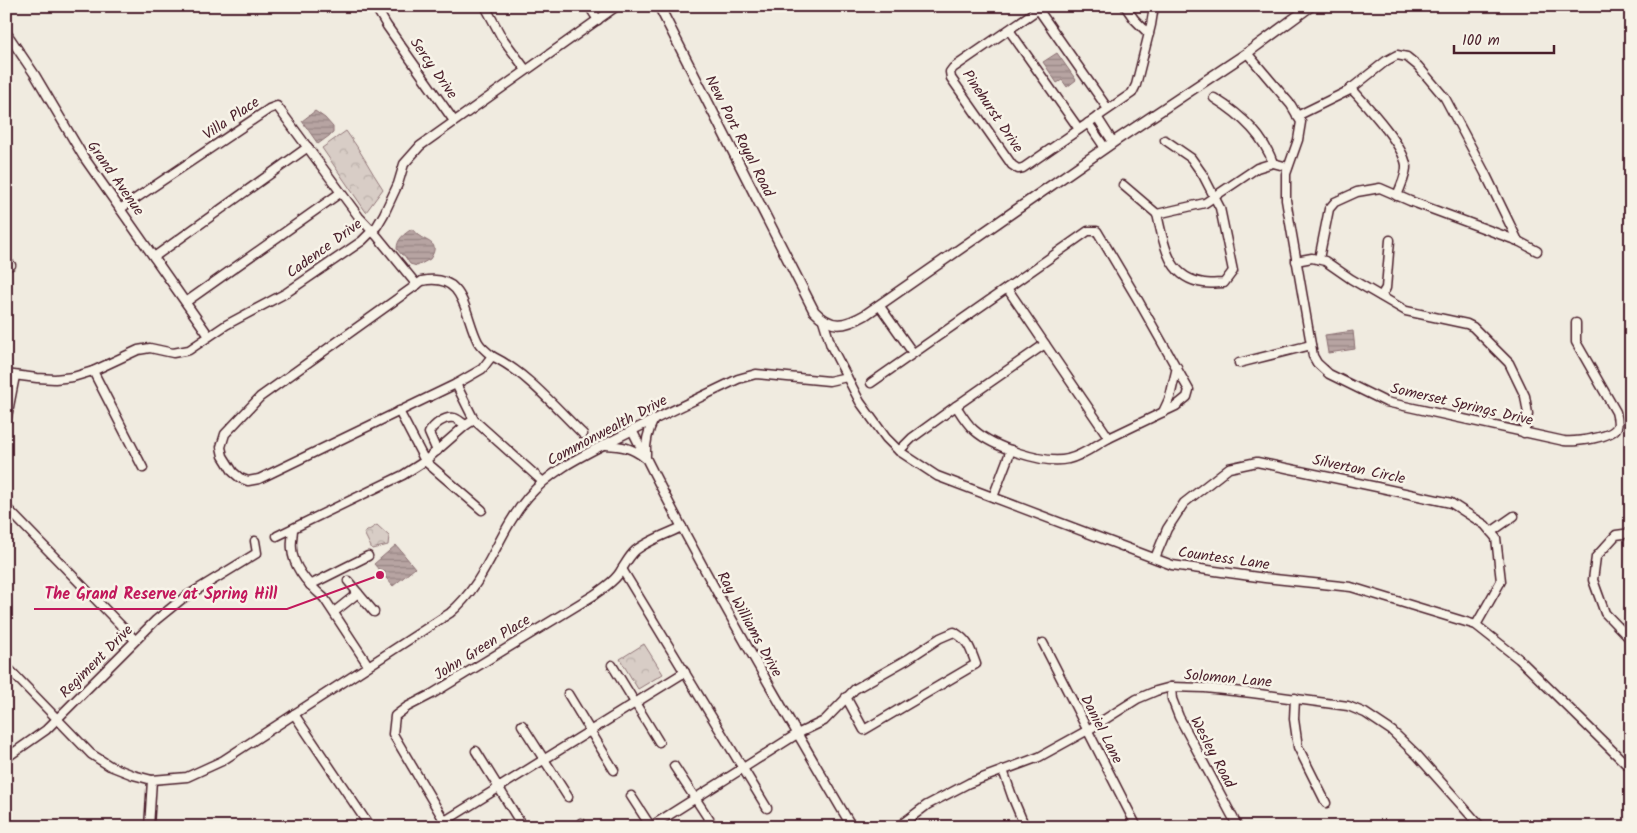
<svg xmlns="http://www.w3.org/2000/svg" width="1637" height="833" font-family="Kalam,sans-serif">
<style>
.park{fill:url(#park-crowns);stroke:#917678}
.water{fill:url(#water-rules);stroke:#8b6f72}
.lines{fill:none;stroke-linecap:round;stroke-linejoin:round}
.minor-casing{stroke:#4a1f2b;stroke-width:11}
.major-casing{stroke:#4a1f2b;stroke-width:12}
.minor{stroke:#f7f3e8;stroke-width:8}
.major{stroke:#f7f3e8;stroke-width:9}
.labels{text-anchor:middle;stroke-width:5;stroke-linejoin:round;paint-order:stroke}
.street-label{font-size:15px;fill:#4a1f2b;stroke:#f7f3e8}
.leader{fill:none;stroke:#c2185b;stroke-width:2}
.callout-dot{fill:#c2185b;stroke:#f7f3e8;stroke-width:2}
.callout-label{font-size:16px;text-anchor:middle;font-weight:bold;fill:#c2185b;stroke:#f7f3e8;stroke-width:5;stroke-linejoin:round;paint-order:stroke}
</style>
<defs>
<pattern id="park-crowns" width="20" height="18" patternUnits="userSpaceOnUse" patternTransform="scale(1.25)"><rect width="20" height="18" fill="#d8cdc6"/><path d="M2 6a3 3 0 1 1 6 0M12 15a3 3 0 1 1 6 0" fill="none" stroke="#bbb0aa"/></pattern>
<pattern id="water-rules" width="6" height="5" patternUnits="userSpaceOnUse" patternTransform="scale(1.25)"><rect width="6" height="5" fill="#b7a4a2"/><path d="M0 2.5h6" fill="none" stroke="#978584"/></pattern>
</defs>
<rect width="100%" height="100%" fill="#f0ebe0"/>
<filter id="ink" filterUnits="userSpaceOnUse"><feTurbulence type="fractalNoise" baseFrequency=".02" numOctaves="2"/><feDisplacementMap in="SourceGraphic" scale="10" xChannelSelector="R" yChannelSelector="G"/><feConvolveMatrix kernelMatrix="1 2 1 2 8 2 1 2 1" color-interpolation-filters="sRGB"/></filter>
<g filter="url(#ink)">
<g class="park">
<path d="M346 131C360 149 370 170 383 189L366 212 322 148Z"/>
<polygon points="377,525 389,536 388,545 372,549 364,533"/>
<polygon points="644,644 663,674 638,689 620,659"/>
</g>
<g class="water">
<polygon points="1057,53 1076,80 1067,87 1062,80 1057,83 1043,62"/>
<polygon points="315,111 325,118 333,127 333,133 318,144 302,121"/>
<path d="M412 229C414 231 416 234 418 235 428 243 441 242 430 259L417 266 410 264 404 255H402L397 249C397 239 404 234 412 229Z"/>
<polygon points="1353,331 1355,349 1328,353 1325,335"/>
<polygon points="396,545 415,568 393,586 374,564"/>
</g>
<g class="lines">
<g class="minor-casing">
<g id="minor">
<polyline points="375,6 387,26 454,121"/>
<polyline points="485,6 501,36 526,70"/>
<polyline points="589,6 598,20"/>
<polyline points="1043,6 953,68 950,72 951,78 1012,165 1018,169 1023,168 1132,93 1136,85 1151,25 1154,6"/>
<polyline points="1125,6 1134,19 1149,34"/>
<polyline points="1038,9 1108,109"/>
<polyline points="1009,30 1079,129"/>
<polyline points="6,32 35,75 83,156 209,336"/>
<path d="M1247 53 1291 105 1301 122 1298 140 1286 174V200L1313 356 1317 363 1329 374 1386 402 1564 441C1575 442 1612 438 1617 427 1619 423 1617 416 1616 412L1576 342V323"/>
<path d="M1351 88C1366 105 1403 144 1406 165 1407 175 1400 187 1397 196"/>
<path d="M1214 98C1240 114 1263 134 1273 163L1288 167"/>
<polyline points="1297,116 1348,91 1386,61 1397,55 1407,57 1418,66 1445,98 1485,173 1518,241"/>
<polyline points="1097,117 1113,142"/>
<polyline points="1088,123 1105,148"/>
<polyline points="1123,185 1157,214"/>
<polyline points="120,209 269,109 277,106 359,217 377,236 417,285"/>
<path d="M1157 214C1164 243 1167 278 1204 283 1210 284 1217 283 1224 283L1233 271 1220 208 1203 175 1191 158 1165 140"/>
<polyline points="1157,214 1205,203 1257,168 1273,163"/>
<polyline points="154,257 308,147"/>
<polyline points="1319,259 1329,209 1335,202 1357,192 1380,188 1410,201 1518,241 1537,251"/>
<polyline points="1296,261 1312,258 1325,261 1351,279 1406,311 1467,324 1473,327 1509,363 1525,396 1528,414 1524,433"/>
<polyline points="6,267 11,265"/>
<polyline points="1007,288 1088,231 1097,231 1138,300 1189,390 1187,397 1176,406 1109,438"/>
<polyline points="1381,296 1386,288 1390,240"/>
<polyline points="186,302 340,193"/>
<polyline points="879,305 913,353"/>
<polyline points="823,320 831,346 860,402 886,438 899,451 937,476 1172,565 1265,578 1351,587 1476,625 1519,659 1625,763 1631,766"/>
<polyline points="1239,363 1311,345"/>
<polyline points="93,371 143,468"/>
<polyline points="6,374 37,378 55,379 73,377 93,371 138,350 150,348 173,353 189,350 226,325 286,293 362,241 377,226 384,214 398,184 404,164 420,146 617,6"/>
<polyline points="871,383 1007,288 1045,344 956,406 912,438 899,451"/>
<path d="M456 384 259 479 248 481 240 478 233 472 223 456 221 447 225 434 260 397 422 281C466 272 464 315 478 342 481 347 487 352 492 356"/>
<path d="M956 406C961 414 967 424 974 430 993 447 1044 465 1068 459 1082 456 1096 445 1109 438L1045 344"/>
<polyline points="399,411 425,461 466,425 474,420"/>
<polyline points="1163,412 1170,397 1177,367"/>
<polyline points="6,422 15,376"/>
<path d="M632 430C699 566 775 696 852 827"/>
<path d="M605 445C622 446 631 447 645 458"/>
<path d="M437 451 429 433C433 425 445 416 454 418 458 419 462 423 466 425"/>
<path d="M646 455C645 441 648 431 654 419"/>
<path d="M542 481 474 420 456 384 482 369 492 356C527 373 555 407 583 434"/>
<polyline points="993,497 1011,450"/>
<polyline points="6,507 135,640"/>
<path d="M293 529C293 535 291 542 292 549 293 568 310 586 324 598L368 665"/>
<polyline points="1491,532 1514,516"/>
<polyline points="1631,533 1616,535 1596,557 1593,580 1605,613 1631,640"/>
<polyline points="277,536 403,475 425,461 482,510"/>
<polyline points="1155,558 1167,529 1184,503 1229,468 1257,462 1377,487 1451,503 1485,525 1496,538 1501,581 1476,625"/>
<polyline points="622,569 767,808"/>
<polyline points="348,581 358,593"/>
<polyline points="310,585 368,556"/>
<polyline points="334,612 358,593 374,612"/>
<polyline points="1043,643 1137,827"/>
<polyline points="612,665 659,742"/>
<path d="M6 666 91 754 110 766 133 775 152 780 187 777 222 761 450 613C488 581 497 533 528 497 551 470 584 455 615 439 656 418 697 399 738 379L756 374 829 381 847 377"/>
<polyline points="1171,687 1172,699 1179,717 1238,827"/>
<polyline points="568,694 614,770"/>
<polyline points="1295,698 1294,719 1298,747 1326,803"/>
<polyline points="294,714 370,827"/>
<polyline points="522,725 568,797"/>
<polyline points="476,751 523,827"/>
<polyline points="6,758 46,730 156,620 182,599 257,553 255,541"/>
<polyline points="674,766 714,827"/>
<polyline points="1003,770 1012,796 1025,827"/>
<polyline points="631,796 651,827"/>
<polyline points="445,821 685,672"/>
<polyline points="581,823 584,827"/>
<polyline points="149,827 152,780"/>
<path d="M448 827 393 734 395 716 407 707 432 694 594 595C602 589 611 584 618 575 624 567 628 557 636 550 649 540 667 534 682 527"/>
<path d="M650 827 797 734 824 721 855 689 908 659 940 638 954 632C970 642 970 649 976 664L864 730 846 697"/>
<polyline points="898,827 927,805 969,783 1039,757 1088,730 1137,699 1156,691 1171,687 1205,688 1252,693 1348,706 1365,713 1392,731 1417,755 1481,827"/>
</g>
</g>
<g class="major-casing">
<path id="major" d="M659 6 814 311C831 329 844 327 865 315L1118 139 1247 53 1311 6"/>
</g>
<use href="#minor" class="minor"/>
<use href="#major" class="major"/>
</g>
</g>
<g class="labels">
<g class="street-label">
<text transform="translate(434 68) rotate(55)" y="5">Sercy Drive</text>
<text transform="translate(993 111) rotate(56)" y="5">Pinehurst Drive</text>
<text transform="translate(231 118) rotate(-34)" y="5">Villa Place</text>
<text transform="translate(740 136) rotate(63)" y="5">New Port Royal Road</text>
<text transform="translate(116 178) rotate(55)" y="5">Grand Avenue</text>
<text transform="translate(324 248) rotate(-36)" y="5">Cadence Drive</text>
<text transform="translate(1462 404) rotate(13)" y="5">Somerset Springs Drive</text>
<text transform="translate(607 430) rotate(-28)" y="5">Commonwealth Drive</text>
<text transform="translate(1359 469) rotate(12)" y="5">Silverton Circle</text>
<text transform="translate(1224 558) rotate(8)" y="5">Countess Lane</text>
<text transform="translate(750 624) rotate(61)" y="5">Ray Williams Drive</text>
<text transform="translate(482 647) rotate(-32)" y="5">John Green Place</text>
<text transform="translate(96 661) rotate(-45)" y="5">Regiment Drive</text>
<text transform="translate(1228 678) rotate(5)" y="5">Solomon Lane</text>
<text transform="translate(1102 729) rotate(63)" y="5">Daniel Lane</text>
<text transform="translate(1213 752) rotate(62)" y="5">Wesley Road</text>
</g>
</g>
<path class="leader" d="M380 575L287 609H34"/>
<circle class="callout-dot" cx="380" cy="575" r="5"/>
<g class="callout-label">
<text x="161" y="599">The Grand Reserve at Spring Hill</text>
</g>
<rect width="1637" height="833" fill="none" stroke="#f7f3e8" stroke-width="25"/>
<rect x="12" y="12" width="1612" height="808" fill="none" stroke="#4a1f2b" stroke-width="2" filter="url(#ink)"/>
<path d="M1454 45v8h100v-8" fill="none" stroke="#4a1f2b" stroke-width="2.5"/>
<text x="1462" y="45" font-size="15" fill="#4a1f2b" stroke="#f7f3e8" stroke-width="4" paint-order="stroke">100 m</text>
</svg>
